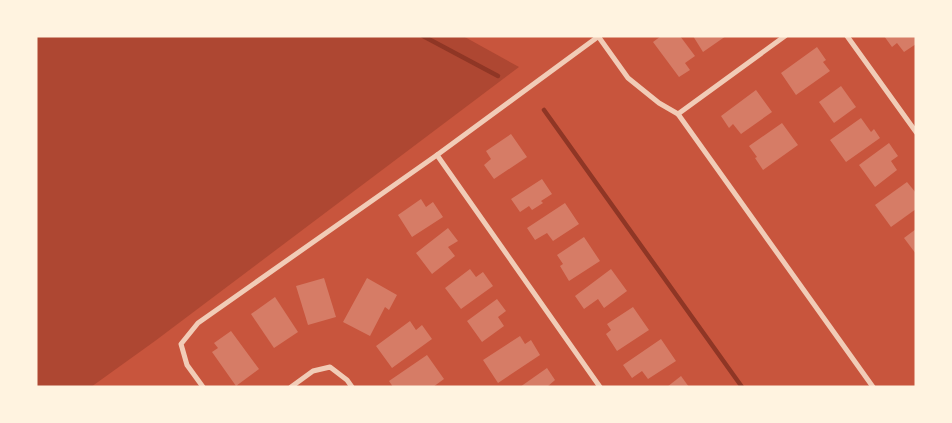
<svg xmlns="http://www.w3.org/2000/svg" width="952" height="423" font-family="'Public Sans',sans-serif">
<style>
.green{fill:#ae4732}
.lines{fill:none;stroke-linecap:round;stroke-linejoin:round}
.stream{stroke:#8f3625;stroke-width:4.5}
.building{fill:#d67c66}
.minor{stroke:#f1ccb7;stroke-width:5}
</style>
<rect width="100%" height="100%" fill="#c8553d"/>
<polygon class="green" points="36,36 463,36 519,67 155,341 91,387 36,387"/>
<g class="lines">
<g class="stream">
<polyline points="423,36 498,76"/>
<polyline points="544,110 742,387"/>
</g>
</g>
<g class="building">
<polygon points="661,36 680,36 695,56 685,63 690,70 679,77 653,42"/>
<polygon points="693,36 726,36 703,52"/>
<polygon points="884,36 916,36 916,44 904,52 897,43 892,47"/>
<polygon points="817,47 826,60 823,62 830,71 796,95 781,73"/>
<polygon points="841,86 856,107 834,123 819,102"/>
<polygon points="756,90 772,112 741,134 733,124 729,128 721,116"/>
<polygon points="861,118 871,132 874,129 880,138 846,162 830,140"/>
<polygon points="782,123 798,145 763,170 755,158 757,157 749,146"/>
<polygon points="511,134 527,157 494,179 484,165 491,159 486,151"/>
<polygon points="889,143 898,156 891,161 897,170 875,187 859,165"/>
<polygon points="542,179 552,194 541,201 543,203 532,210 529,206 520,212 511,199"/>
<polygon points="907,182 916,193 916,209 891,227 875,205"/>
<polygon points="421,199 426,207 433,202 443,217 412,237 398,215"/>
<polygon points="565,203 579,224 553,241 547,233 535,240 527,228"/>
<polygon points="448,228 458,241 448,247 455,256 432,274 416,253"/>
<polygon points="916,229 916,254 904,238"/>
<polygon points="584,237 600,261 569,281 560,266 563,264 557,255"/>
<polygon points="470,269 476,277 483,272 493,286 461,309 445,288"/>
<polygon points="611,269 627,291 604,308 598,299 584,309 575,296"/>
<polygon points="324,278 336,317 308,325 296,286"/>
<polygon points="367,278 397,295 389,310 385,307 370,336 343,322"/>
<polygon points="275,297 298,332 274,348 251,314"/>
<polygon points="497,299 506,311 498,317 504,326 482,342 467,321"/>
<polygon points="633,307 649,330 617,351 606,334 611,330 607,324"/>
<polygon points="410,321 416,330 422,325 432,339 392,368 376,346"/>
<polygon points="231,331 259,369 236,386 212,352 218,348 214,343"/>
<polygon points="520,336 525,344 531,340 540,355 498,383 483,360"/>
<polygon points="661,339 676,361 648,379 642,371 632,378 623,365"/>
<polygon points="427,355 444,379 433,387 393,387 389,381"/>
<polygon points="547,368 555,380 547,387 520,387"/>
<polygon points="681,376 689,387 667,387"/>
</g>
<g class="lines">
<g class="minor">
<polyline points="598,36 628,78 659,103 678,114 873,387"/>
<polyline points="847,36 916,132"/>
<polyline points="678,114 785,36"/>
<polyline points="437,155 600,387"/>
<polyline points="203,387 187,365 181,344 198,323 437,155 599,36"/>
<polyline points="291,387 313,371 330,367 347,380 352,387"/>
</g>
</g>
<rect width="952" height="423" fill="none" stroke="#fff3e0" stroke-width="75"/>
</svg>
